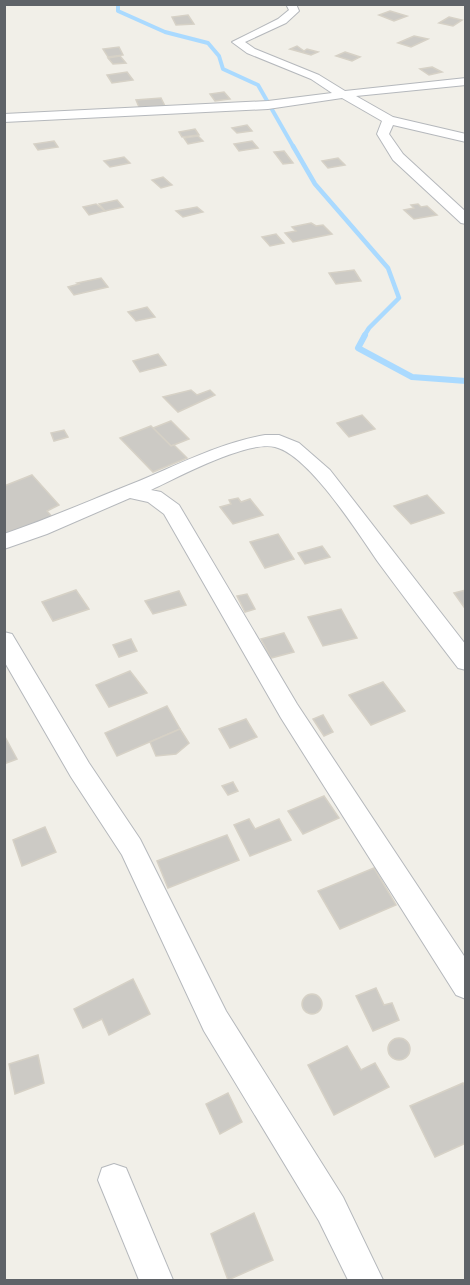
<svg xmlns="http://www.w3.org/2000/svg" width="470" height="1285" font-family="'Fira Sans',sans-serif">
<style>
.lines{fill:none;stroke-linecap:round;stroke-linejoin:round}
.stream-far2{stroke:#aadaff;stroke-width:4}
.stream-far1{stroke:#aadaff;stroke-width:4.5}
.stream{stroke:#aadaff;stroke-width:6}
.building{fill:#cccac5;stroke:#d6d1c6;stroke-width:1.5}
.minor-casing{stroke:#b5b8bc;stroke-width:2}
.minor{fill:#fff;fill-rule:evenodd}
</style>
<rect width="100%" height="100%" fill="#f1efe8"/>
<g class="lines">
<polyline class="stream-far2" points="118,4 118,11 165,32 208,43 219,56 223,69 258,85 294,148"/>
<polyline class="stream-far1" points="293,146 315,184 388,268 399,298 369,328 364,336"/>
<polyline class="stream" points="365,335 358,348 412,377 466,381"/>
</g>
<g class="building">
<polygon points="390,11 407,16 394,21 379,15"/>
<polygon points="188,15 194,24 176,25 172,17"/>
<polygon points="449,17 462,20 453,26 439,23"/>
<polygon points="414,36 428,39 411,47 398,43"/>
<polygon points="297,46 304,51 307,49 318,52 311,55 290,49"/>
<polygon points="119,47 123,55 108,57 103,49"/>
<polygon points="345,52 360,57 352,61 336,56"/>
<polygon points="120,56 126,63 113,64 108,58"/>
<polygon points="432,67 442,72 429,75 420,69"/>
<polygon points="127,72 133,80 112,83 107,75"/>
<polygon points="224,92 230,99 215,101 210,94"/>
<polygon points="161,98 165,106 139,107 136,100"/>
<polygon points="247,125 252,131 237,133 232,128"/>
<polygon points="195,129 199,135 182,137 179,132"/>
<polygon points="198,136 203,141 188,144 184,138"/>
<polygon points="54,141 58,147 38,150 34,144"/>
<polygon points="252,141 258,148 239,151 234,144"/>
<polygon points="284,151 293,163 283,164 274,152"/>
<polygon points="124,157 130,163 110,167 104,161"/>
<polygon points="338,158 345,165 328,168 322,161"/>
<polygon points="163,177 172,185 161,188 152,180"/>
<polygon points="117,200 123,207 105,211 99,204"/>
<polygon points="96,204 105,211 89,215 83,207"/>
<polygon points="418,204 421,207 427,206 437,215 414,219 404,210 414,208 411,205"/>
<polygon points="197,207 203,212 183,217 176,211"/>
<polygon points="311,223 316,226 323,225 332,234 293,242 285,233 296,231 292,227"/>
<polygon points="276,234 284,243 270,246 262,237"/>
<polygon points="354,270 361,281 336,284 329,273"/>
<polygon points="101,278 108,287 74,295 68,287 79,284 77,283"/>
<polygon points="147,307 155,317 136,321 128,312"/>
<polygon points="158,354 166,365 140,372 133,361"/>
<polygon points="191,390 197,395 210,390 215,395 178,412 163,397"/>
<polygon points="362,415 375,429 349,437 337,423"/>
<polygon points="171,421 189,439 171,446 153,428"/>
<polygon points="151,426 171,446 174,445 187,458 153,472 120,438"/>
<polygon points="64,430 68,437 54,441 51,433"/>
<polygon points="32,475 59,505 47,511 54,519 7,533 4,531 4,486"/>
<polygon points="427,495 444,513 411,524 394,506"/>
<polygon points="238,498 241,502 250,499 263,515 233,524 220,507 231,504 229,500"/>
<polygon points="278,534 294,559 265,568 250,542"/>
<polygon points="322,546 330,557 305,564 298,553"/>
<polygon points="76,590 89,609 53,621 42,602"/>
<polygon points="466,590 466,610 454,593"/>
<polygon points="179,591 186,605 153,614 145,601"/>
<polygon points="247,594 255,609 245,612 237,596"/>
<polygon points="341,609 357,638 323,646 308,617"/>
<polygon points="284,633 294,652 271,658 261,639"/>
<polygon points="131,639 137,651 119,657 113,645"/>
<polygon points="130,671 147,693 109,707 96,685"/>
<polygon points="383,682 405,711 371,725 349,695"/>
<polygon points="167,706 180,729 117,756 105,733"/>
<polygon points="323,715 333,732 324,736 313,719"/>
<polygon points="246,719 257,737 230,748 219,729"/>
<polygon points="180,729 189,743 176,754 156,756 150,742"/>
<polygon points="4,735 17,759 4,764"/>
<polygon points="233,782 238,791 228,795 222,786"/>
<polygon points="324,796 339,818 303,834 288,811"/>
<polygon points="249,819 255,829 279,819 291,840 250,856 234,825"/>
<polygon points="45,827 56,852 22,866 13,840"/>
<polygon points="227,835 239,860 168,888 157,861"/>
<polygon points="374,868 396,905 340,929 318,891"/>
<polygon points="133,979 150,1014 109,1035 102,1019 83,1028 74,1009"/>
<polygon points="376,988 384,1005 392,1003 399,1020 373,1031 356,996"/>
<circle cx="312" cy="1004" r="10"/>
<circle cx="399" cy="1049" r="11"/>
<polygon points="347,1046 361,1070 375,1063 389,1087 334,1115 308,1065"/>
<polygon points="38,1055 44,1083 15,1094 9,1064"/>
<polygon points="463,1083 466,1088 466,1143 435,1157 410,1106"/>
<polygon points="228,1093 242,1122 220,1134 206,1104"/>
<polygon points="254,1213 273,1260 228,1280 211,1234"/>
</g>
<g class="lines">
<g class="minor-casing">
<g id="minor">
<polygon points="286,4 296,4 299,11 286,23 245,42 255,49 319,75 345,91 466,78 466,85 356,96 393,117 466,134 466,142 393,125 389,134 403,154 466,212 466,224 461,223 393,160 377,134 382,121 342,98 268,109 4,122 4,114 268,101 332,93 311,79 247,53 232,42 278,19 289,10"/>
<path d="M265 435H279L299 443 330 470 466 645V670L458 668C431 633 404 597 378 562 358 533 309 455 275 447 248 440 178 477 151 490L161 492 179 505 297 704 466 959V999L456 995 281 718 164 514 148 502 130 498 47 534 4 549V534C45 520 84 503 124 487 171 469 214 444 265 435Z"/>
<polygon points="4,632 12,634 89,763 140,839 226,1011 343,1197 383,1280 348,1280 319,1221 204,1031 122,855 71,777 4,661"/>
<polygon points="114,1164 126,1168 173,1280 139,1280 98,1180 102,1168"/>
</g>
</g>
<use href="#minor" class="minor"/>
</g>
<rect width="470" height="1285" fill="none" stroke="#5f6368" stroke-width="12"/>
</svg>
